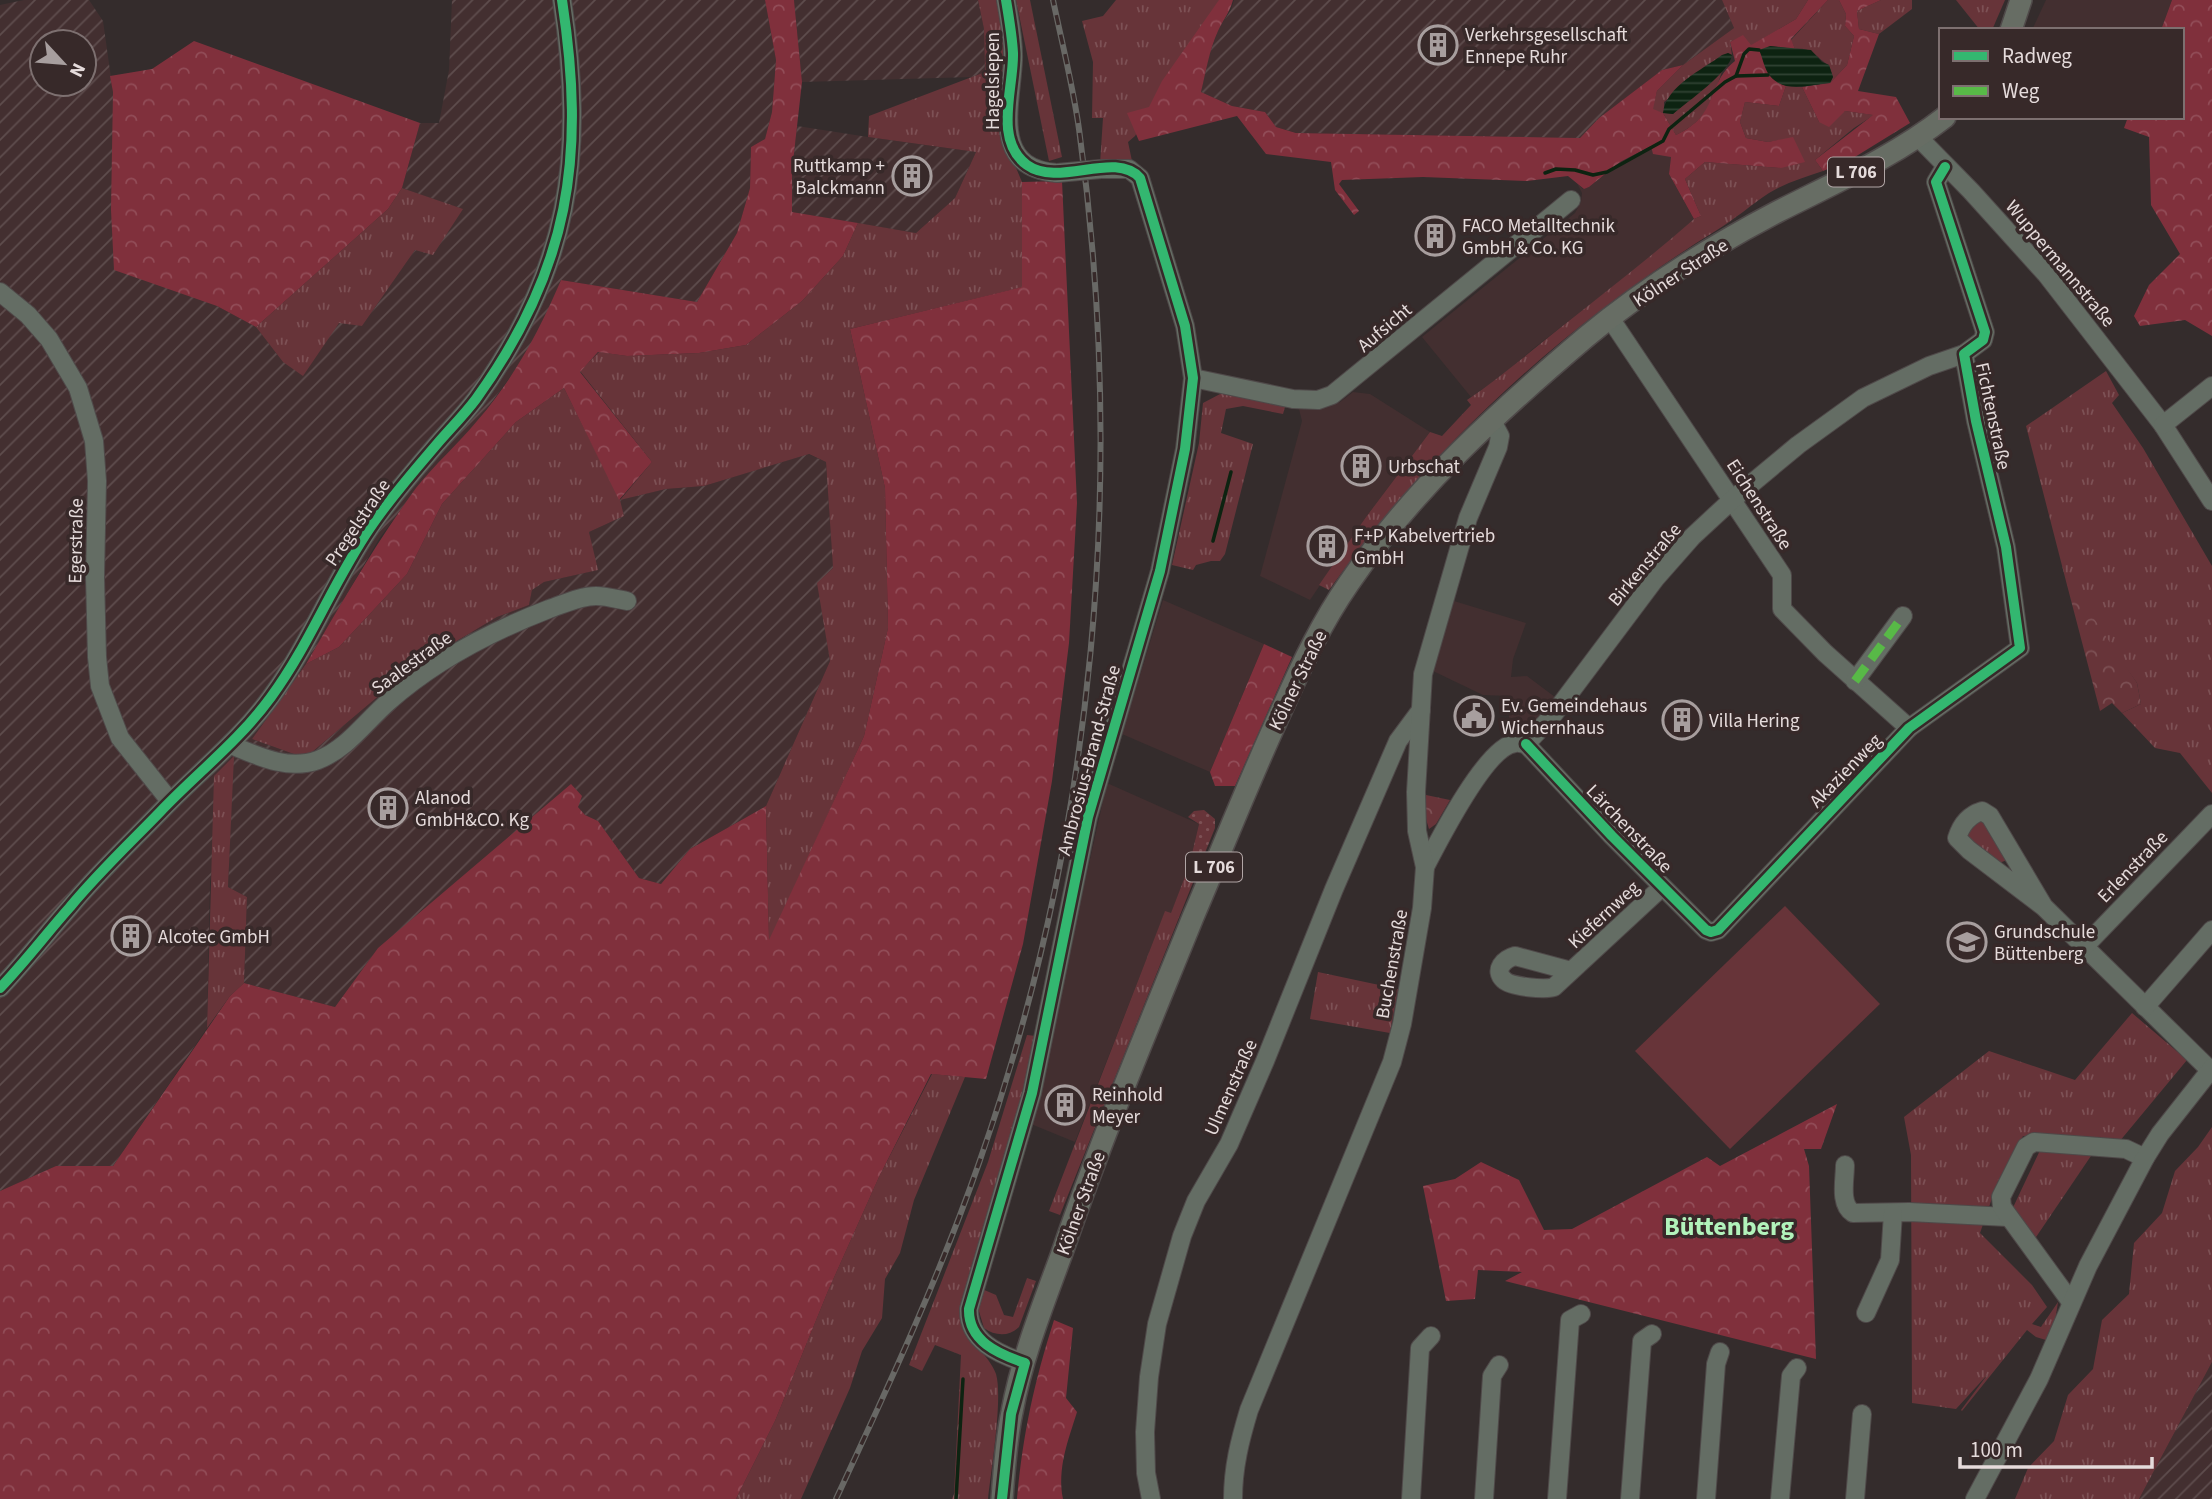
<svg xmlns="http://www.w3.org/2000/svg" width="2212" height="1499" font-family="'Source Sans 3',sans-serif">
<style>
.built{fill:#432f30}
.industrial{fill:url(#industrial-furrows);fill-rule:evenodd}
.grass{fill:url(#grass-tufts)}
.forest{fill:url(#forest-crowns)}
.park{fill:url(#park-crowns)}
.garden{fill:url(#garden-dots)}
.pitch{fill:#673439}
.water{fill:url(#water-rules)}
.lines{fill:none;stroke-linecap:round;stroke-linejoin:round}
.stream{stroke:#0d2311;stroke-width:3.5}
.minor-casing{stroke:#4f4949;stroke-width:20}
.major-casing{stroke:#4f4949;stroke-width:24}
.minor{stroke:#646d64;stroke-width:18}
.major{stroke:#676d64;stroke-width:21}
.rail-casing{stroke:#686865;stroke-width:6}
.rail{stroke:#372929;stroke-width:3.5;stroke-dasharray:10;stroke-linecap:butt}
.minor-bridge-casing{stroke:#4f4949;stroke-width:20;stroke-linecap:butt}
.minor-bridge{stroke:#646d64;stroke-width:18}
.quiet{stroke:#58b947;stroke-width:9;stroke-dasharray:18 9;stroke-linecap:butt}
.cycleway-casing{stroke:#372929;stroke-width:15}
.cycleway{stroke:#33b770;stroke-width:10}
.labels{text-anchor:middle;stroke-width:7;stroke-linejoin:round;paint-order:stroke}
.shield{fill:#372929;stroke:#b1a6a6;stroke-width:2}
.shield-label{font-size:18px;font-weight:bold;fill:#e5dbdb}
.poi-label{font-size:19px;fill:#e5dbdb;stroke:#372929;text-anchor:start}
.street-label{font-size:19px;fill:#e5dbdb;stroke:#372929}
.district-label{font-size:26px;font-weight:bold;fill:#b2f3bb;stroke:#372929}
</style>
<defs>
<pattern id="industrial-furrows" width="10" height="10" patternUnits="userSpaceOnUse" patternTransform="scale(1.75)"><rect width="10" height="10" fill="#432f30"/><path d="M-1 1l2-2M0 10L10 0M9 11l2-2" fill="none" stroke="#5e4d4d"/></pattern>
<pattern id="grass-tufts" width="24" height="20" patternUnits="userSpaceOnUse" patternTransform="scale(1.75)"><rect width="24" height="20" fill="#673439"/><path d="M3 7l-1-3M5 7V3M7 7l1-3M15 17l-1-3M17 17v-4M19 17l1-3" fill="none" stroke="#7d5155"/></pattern>
<pattern id="forest-crowns" width="20" height="18" patternUnits="userSpaceOnUse" patternTransform="scale(1.75)"><rect width="20" height="18" fill="#80303c"/><path d="M2 6a3 3 0 1 1 6 0M12 15a3 3 0 1 1 6 0" fill="none" stroke="#924d58"/></pattern>
<pattern id="park-crowns" width="20" height="18" patternUnits="userSpaceOnUse" patternTransform="scale(1.75)"><rect width="20" height="18" fill="#673439"/><path d="M2 6a3 3 0 1 1 6 0M12 15a3 3 0 1 1 6 0" fill="none" stroke="#7d5155"/></pattern>
<pattern id="garden-dots" width="8" height="8" patternUnits="userSpaceOnUse" patternTransform="scale(1.75)"><rect width="8" height="8" fill="#673439"/><path d="M2 2h.1M6 6h.1" fill="none" stroke="#7d5155" stroke-width="1.8" stroke-linecap="round"/></pattern>
<pattern id="water-rules" width="6" height="5" patternUnits="userSpaceOnUse" patternTransform="scale(1.75)"><rect width="6" height="5" fill="#0d2311"/><path d="M0 2.5h6" fill="none" stroke="#304233"/></pattern>
</defs>
<rect width="100%" height="100%" fill="#342c2c"/>
<g class="built">
<polygon points="2046,0 2172,0 2161,30 2032,30"/>
<polygon points="1652,146 1671,157 1669,174 1694,219 1654,255 1534,348 1503,375 1471,397 1422,337 1575,213 1581,202 1582,193 1577,183 1583,189 1589,187 1620,162"/>
<polygon points="1353,392 1370,394 1430,432 1366,517 1310,600 1260,576 1302,421 1299,409 1325,408 1340,402"/>
<polygon points="1163,600 1264,644 1210,772 1122,734"/>
<polygon points="1454,601 1526,623 1513,659 1511,677 1527,676 1555,697 1535,722 1515,728 1509,719 1508,696 1483,695 1433,671"/>
<polygon points="1107,783 1199,824 1189,866 1171,914 1165,912 1075,1142 1031,1124"/>
</g>
<g class="industrial">
<path d="M24 0H89L103 21 113 92V148L217 306 256 327 283 362 339 322 362 326 415 250 462 209 402 188 420 123H439L449 70 452 0H765L776 60 772 112 765 139 751 147 750 188 737 233 697 302 561 280 541 329 513 373 478 421 419 485 379 539 306 664 252 739 305 758 413 667 497 617 529 605 532 590 544 582 597 570 589 532 624 516 619 500 666 489 704 486 808 454 826 462 833 568 818 583 830 661 766 806 690 849 661 884 639 878 598 821 585 815 578 807 378 948 335 1007 244 983 247 897 228 887 233 757 210 882 207 1028 113 1166H56L0 1191V5ZM42 42H84V84H42Z"/>
<polygon points="794,0 978,0 984,29 985,72 972,77 802,82"/>
<polygon points="1234,0 1722,0 1734,28 1683,65 1662,70 1599,118 1580,138 1297,133 1276,127 1265,112 1232,106 1201,92 1209,55 1219,28 1231,10"/>
<polygon points="797,126 868,137 976,152 955,198 916,233 792,212 792,171"/>
<polygon points="2212,1362 2212,1499 2139,1499"/>
</g>
<g class="grass">
<polygon points="978,0 996,0 1003,23 1004,75 1011,156 1022,182 1023,287 850,329 885,488 888,628 864,736 769,942 766,806 830,661 817,583 833,568 826,462 809,454 704,486 666,489 620,500 624,516 589,532 598,570 544,582 532,590 529,605 497,617 413,667 305,758 252,739 306,664 339,647 407,574 442,504 516,422 564,388 620,500 652,462 580,371 599,352 627,356 699,353 746,345 802,301 843,256 858,223 916,233 955,198 976,152 868,137 869,116 985,72 984,29"/>
<polygon points="1016,0 1030,0 1062,157 1049,161"/>
<polygon points="1116,0 1220,0 1180,58 1135,136 1128,142 1132,161 1100,164 1103,118 1092,118 1093,62 1082,21 1103,16"/>
<path d="M1722 0H1808L1796 19 1750 46 1743 36 1730 42 1732 55 1728 53 1664 102V113L1673 114 1722 71C1712 102 1707 120 1676 135L1663 113 1652 110 1657 91 1683 65 1734 28Z"/>
<path d="M1828 0H1839L1846 14 1845 26 1854 36 1847 65 1830 83 1833 77 1829 65C1815 58 1815 47 1795 49L1791 40Z"/>
<polygon points="1881,0 1912,0 1912,9 1879,34 1859,29 1857,11"/>
<polygon points="1956,0 2005,0 1992,30 1980,30"/>
<path d="M1786 86 1802 87 1819 122 1845 111 1874 115 1854 128 1815 160 1823 171C1805 177 1785 183 1769 193 1751 205 1735 219 1717 230 1565 324 1433 445 1329 590L1319 585 1366 517 1430 432 1442 436 1471 405 1467 400C1501 377 1532 350 1565 324 1608 290 1652 256 1694 219L1701 216 1685 179 1705 162 1781 168 1793 138 1768 142 1746 138 1740 122 1745 102 1779 106Z"/>
<polygon points="402,188 463,209 433,255 415,250 362,326 339,323 303,376 283,362 256,327 388,209"/>
<polygon points="2106,371 2119,395 2112,403 2143,448 2212,566 2212,793 2180,753 2155,748 2122,713 2141,704 2137,683 2067,585 2026,426"/>
<polygon points="1222,393 1285,407 1283,414 1243,406 1226,409 1221,433 1253,444 1225,554 1220,561 1211,561 1196,565 1193,570 1172,565 1199,443 1203,403"/>
<polygon points="234,756 228,887 247,897 244,983 230,996 207,1028 214,776"/>
<polygon points="1981,820 1989,823 2007,860 1994,865 1977,851 1966,835 1975,824"/>
<polygon points="1189,866 1198,870 1060,1215 1049,1211 1165,911 1171,913"/>
<polygon points="1318,972 1398,989 1390,1033 1310,1019"/>
<polygon points="2132,1013 2187,1060 2119,1142 2023,1136 1998,1181 1980,1233 2032,1285 2047,1307 2032,1324 2041,1327 2058,1302 2055,1321 2046,1340 2036,1337 2027,1330 1962,1411 1961,1410 1988,1374 1956,1409 1912,1403 1911,1155 1904,1117 1989,1051 2075,1080"/>
<path d="M1027 1035 1036 1036 965 1329C973 1343 992 1361 996 1374 1003 1398 991 1471 988 1499H952L954 1494 961 1355 935 1345 922 1371 909 1365 988 1162Z"/>
<polygon points="932,1074 965,1077 914,1200 900,1253 885,1279 882,1318 862,1351 850,1388 801,1499 736,1499 775,1421 828,1291 879,1177"/>
<polygon points="2212,1127 2212,1362 2139,1499 2015,1499 2028,1468 2054,1441 2068,1395 2093,1369 2102,1320 2129,1294 2134,1243 2162,1213 2175,1171 2198,1147"/>
<polygon points="2043,1144 2097,1147 2032,1243 2009,1216"/>
<path d="M1027 1278 1036 1281 1019 1327C1009 1337 995 1336 984 1328L978 1308 982 1289 996 1295 1004 1315 1013 1317Z"/>
</g>
<g class="forest">
<path d="M765 0H794L802 82 792 171V212L858 223 843 256 802 301 746 345 699 353 627 356 598 352 580 372 652 462 619 500 564 388 516 422 442 504 407 574 339 647 306 664C341 604 375 544 416 488 435 464 458 444 477 421 514 378 539 332 561 280L697 302 737 233 750 188 751 147 765 139 772 112 776 60Z"/>
<path d="M1219 0H1233C1230 12 1223 20 1218 31 1209 51 1206 71 1201 92L1232 106 1265 112 1276 127 1296 133 1580 138 1599 118 1662 70 1683 65 1657 91 1653 109 1663 113 1676 135C1721 114 1705 85 1735 61L1730 42 1743 35 1751 45 1796 19 1808 0H1828L1791 39 1795 49 1770 46 1777 82 1786 86 1779 106 1745 102 1740 122 1746 138 1768 142 1793 137 1805 162 1781 168 1705 162 1685 179 1701 216 1694 219 1669 174 1671 157 1653 154 1651 146 1620 162 1589 187 1584 189 1568 176 1527 181 1423 177 1342 180 1339 184 1359 211 1354 215 1335 190 1331 162 1266 154 1237 116 1139 141 1127 113 1149 107 1162 81Z"/>
<polygon points="1839,0 1881,0 1857,11 1859,29 1879,34 1858,91 1896,97 1910,123 1850,160 1823,171 1815,160 1873,115 1845,111 1829,127 1819,122 1802,87 1830,83 1847,65 1854,36 1845,26 1846,14"/>
<polygon points="2172,0 2212,0 2212,336 2185,320 2140,326 2134,316 2149,285 2180,254 2151,205 2149,137 2124,128 2128,117 2182,117 2182,30 2161,30"/>
<polygon points="194,41 420,123 402,188 388,209 256,327 217,306 114,270 111,210 113,92 110,76 152,69"/>
<polygon points="1062,181 1077,503 1069,643 1052,781 1023,944 986,1079 931,1074 879,1177 828,1291 775,1421 736,1499 0,1499 0,1191 56,1166 113,1166 230,996 244,983 335,1007 378,948 571,784 582,796 578,807 585,815 598,821 639,878 661,884 690,849 766,806 769,940 864,736 888,628 885,488 850,329 1022,287 1022,182"/>
<polygon points="1264,644 1292,657 1235,786 1215,786 1210,772"/>
<polygon points="1837,1104 1821,1149 1804,1149 1809,1166 1816,1359 1505,1281 1522,1272 1478,1270 1475,1299 1446,1301 1423,1186 1455,1179 1481,1162 1519,1180 1544,1230 1572,1229 1707,1157 1720,1166"/>
<path d="M1054 1320 1073 1328 1066 1398 1077 1412C1068 1441 1057 1468 1063 1499H1017C1023 1433 1034 1383 1054 1320Z"/>
</g>
<g class="park">
<polygon points="2071,584 2137,683 2141,704 2122,713 2112,703 2100,711 2067,585"/>
<polygon points="1426,795 1450,800 1436,824 1429,829 1426,819"/>
</g>
<polygon class="garden" points="1204,810 1215,819 1215,828 1198,870 1189,866 1199,824 1188,817 1194,811"/>
<polygon class="pitch" points="1785,906 1880,1004 1730,1149 1635,1051"/>
<g class="water">
<path d="M1770 46 1811 50 1822 62 1829 65 1833 77 1830 83C1811 84 1785 94 1770 76 1764 69 1763 58 1759 50Z"/>
<path d="M1728 53 1732 55C1730 72 1687 102 1673 114L1663 113C1666 86 1702 70 1722 55Z"/>
</g>
<g class="lines">
<g class="stream">
<polyline points="1736,76 1744,54 1749,49 1759,50"/>
<polyline points="1545,173 1556,169 1575,170 1593,175 1607,172 1663,141 1669,129 1725,82 1736,76 1768,75"/>
<polyline points="1213,541 1231,472"/>
<polyline points="956,1499 963,1379"/>
</g>
<g class="minor-casing">
<g id="minor">
<path d="M1006 0C1009 19 1014 40 1013 60 1011 106 990 168 1057 173"/>
<polyline points="1918,137 1971,191 2046,274 2163,425 2212,501"/>
<polyline points="0,292 28,315 49,339 78,388 94,441 97,481 95,577 97,657 100,686 120,738 170,801"/>
<polyline points="1610,318 1782,575 1782,609 1825,653 1909,728"/>
<polyline points="1193,378 1293,399 1318,400 1332,395 1571,200"/>
<polyline points="2163,425 2212,386"/>
<polyline points="1855,681 1903,616"/>
<polyline points="1526,744 1612,836 1706,930 1711,932 1718,930 1909,728 2020,648 2006,547 1976,421 1964,354 1983,340 1985,332 1936,182 1945,167"/>
<path d="M231 745C258 756 288 771 318 760 347 749 365 722 388 702 434 661 492 631 549 609 564 604 580 596 596 596 606 596 617 599 627 601"/>
<path d="M1425 867C1438 842 1486 747 1515 743 1519 742 1523 744 1526 744L1553 715 1655 579 1692 537 1733 499 1798 445 1863 398 1929 366 1964 354"/>
<path d="M2044 907 1990 816 1982 811C1969 815 1961 825 1957 838L1969 850 2044 907 2210 1070"/>
<polyline points="2083,948 2212,814"/>
<path d="M1571 971 1515 956C1504 959 1493 970 1504 980 1511 987 1545 990 1554 987L1662 887"/>
<path d="M0 988C25 962 46 934 70 907 98 873 130 843 160 812 197 773 239 741 271 697 310 644 333 582 370 528 390 498 414 471 437 444 450 429 464 415 476 399 570 269 586 156 562 0"/>
<polyline points="2145,1007 2212,930"/>
<path d="M1845 1165C1845 1180 1839 1204 1853 1213L1909 1212 2008 1217"/>
<polyline points="2071,1302 2002,1207 2001,1197 2026,1147 2034,1142 2126,1149 2145,1158"/>
<polyline points="1866,1313 1890,1260 1893,1213"/>
<path d="M1025 1363C998 1354 968 1341 969 1309L1032 1093 1088 817 1160 571 1185 449 1193 378 1185 326 1140 178 1129 169H1101"/>
<polyline points="1151,1499 1146,1473 1145,1432 1149,1377 1157,1324 1182,1236 1196,1201 1229,1144 1265,1061 1334,889 1398,741 1421,710"/>
<path d="M1233 1499C1233 1467 1240 1440 1249 1410L1392 1062 1402 1024 1422 908 1425 867 1417 831 1416 792 1423 674 1468 518 1498 447 1500 436 1492 421"/>
<polyline points="1411,1499 1420,1348 1431,1336"/>
<polyline points="1484,1499 1492,1376 1499,1365"/>
<polyline points="1557,1499 1570,1320 1581,1314"/>
<polyline points="1630,1499 1642,1341 1652,1334"/>
<polyline points="1706,1499 1716,1364 1720,1352"/>
<polyline points="1780,1499 1791,1376 1797,1368"/>
<polyline points="1855,1499 1862,1414"/>
<polyline points="1975,1499 2039,1379 2088,1266 2145,1158 2160,1134 2212,1068"/>
</g>
</g>
<g class="major-casing">
<g id="major">
<polyline points="2011,30 2021,0"/>
<path d="M1002 1499C1004 1470 1006 1440 1012 1412 1022 1357 1043 1305 1062 1253 1101 1139 1148 1028 1193 917 1223 847 1251 776 1283 707 1302 664 1322 622 1349 583 1413 489 1500 410 1586 337 1644 289 1710 247 1777 212 1834 183 1894 157 1945 117"/>
</g>
</g>
<use href="#minor" class="minor"/>
<use href="#major" class="major"/>
<g class="rail-casing">
<path id="rail" d="M836 1499C887 1389 939 1278 979 1163 1095 833 1127 476 1079 129 1073 86 1062 43 1053 0"/>
</g>
<use href="#rail" class="rail"/>
<g class="minor-bridge-casing">
<polyline id="minor-bridge" points="1057,173 1101,169"/>
</g>
<use href="#minor-bridge" class="minor-bridge"/>
<polyline class="quiet" points="1855,681 1903,616"/>
<g class="cycleway-casing">
<g id="cycleway">
<polyline points="1526,744 1612,836 1706,930 1711,932 1718,930 1909,728 2020,648 2006,547 1976,421 1964,354 1983,340 1985,332 1936,182 1945,167"/>
<path d="M0 988C25 962 46 934 70 907 98 873 130 843 160 812 197 773 239 741 271 697 310 644 333 582 370 528 390 498 414 471 437 444 450 429 464 415 476 399 570 269 586 156 562 0"/>
<path d="M1002 1499 1011 1414 1025 1363C998 1354 968 1341 969 1309L1032 1093 1088 817 1160 571 1185 449 1193 378 1185 326 1140 178C1115 150 1059 188 1027 165 993 140 1014 88 1013 53 1012 35 1009 18 1006 0"/>
</g>
</g>
<use href="#cycleway" class="cycleway"/>
</g>
<defs>
<g id="building-ring" transform="scale(2.0125)"><circle r="9.5" fill="#372929" stroke="#a79e9e" stroke-width="1.5"/><path d="M-4-6H4V6H1V3H-1V6H-4ZM-2.5-4.3h1.7v1.8h-1.7ZM.8-4.3h1.7v1.8H.8ZM-2.5-1h1.7V.8h-1.7ZM.8-1h1.7V.8H.8Z" fill="#a79e9e"/></g>
<g id="civic-ring" transform="scale(2.0125)"><circle r="9.5" fill="#372929" stroke="#a79e9e" stroke-width="1.5"/><path d="M-.6-6.5H3V-4.5H.6V-3L4-1V1h2V6H-6V1h2V-1L-.6-3ZM-1.2 2.5V6h2.4V2.5Z" fill="#a79e9e"/></g>
<g id="school-ring" transform="scale(2.0125)"><circle r="9.5" fill="#372929" stroke="#a79e9e" stroke-width="1.5"/><path d="M0-5L7-2L0 1L-7-2ZM-4 1L0 2.5L4 1V4Q0 6-4 4Z" fill="#a79e9e"/></g>
</defs>
<g fill-rule="evenodd">
<use href="#building-ring" x="1438" y="45"/>
<use href="#building-ring" x="912" y="176"/>
<use href="#building-ring" x="1435" y="236"/>
<use href="#building-ring" x="1361" y="466"/>
<use href="#building-ring" x="1327" y="546"/>
<use href="#civic-ring" x="1474" y="716"/>
<use href="#building-ring" x="1682" y="720"/>
<use href="#building-ring" x="388" y="808"/>
<use href="#building-ring" x="131" y="936"/>
<use href="#school-ring" x="1967" y="942"/>
<use href="#building-ring" x="1065" y="1105"/>
</g>
<g class="labels">
<g class="shield">
<rect x="1828" y="157.5" width="56" height="29" rx="5"/>
<rect x="1186" y="852.5" width="56" height="29" rx="5"/>
</g>
<g class="shield-label">
<text x="1856" y="178">L 706</text>
<text x="1214" y="873">L 706</text>
</g>
<g class="poi-label">
<text x="1465" y="41">Verkehrsgesellschaft<tspan x="1465" dy="22">Ennepe Ruhr</tspan></text>
<text x="885" y="172" text-anchor="end">Ruttkamp +<tspan x="885" dy="22">Balckmann</tspan></text>
<text x="1462" y="232">FACO Metalltechnik<tspan x="1462" dy="22">GmbH &amp; Co. KG</tspan></text>
<text x="1388" y="473">Urbschat</text>
<text x="1354" y="542">F+P Kabelvertrieb<tspan x="1354" dy="22">GmbH</tspan></text>
<text x="1501" y="712">Ev. Gemeindehaus<tspan x="1501" dy="22">Wichernhaus</tspan></text>
<text x="1709" y="727">Villa Hering</text>
<text x="415" y="804">Alanod<tspan x="415" dy="22">GmbH&amp;CO. Kg</tspan></text>
<text x="1994" y="938">Grundschule<tspan x="1994" dy="22">Büttenberg</tspan></text>
<text x="158" y="943">Alcotec GmbH</text>
<text x="1092" y="1101">Reinhold<tspan x="1092" dy="22">Meyer</tspan></text>
</g>
<g class="street-label">
<text transform="translate(992 81) rotate(-90)" y="7">Hagelsiepen</text>
<text transform="translate(2061 263) rotate(50)" y="7">Wuppermannstraße</text>
<text transform="translate(1680 272) rotate(-33)" y="7">Kölner Straße</text>
<text transform="translate(1384 327) rotate(-40)" y="7">Aufsicht</text>
<text transform="translate(1994 416) rotate(78)" y="7">Fichtenstraße</text>
<text transform="translate(1760 504) rotate(57)" y="7">Eichenstraße</text>
<text transform="translate(357 522) rotate(-56)" y="7">Pregelstraße</text>
<text transform="translate(75 541) rotate(-89)" y="7">Egerstraße</text>
<text transform="translate(1644 564) rotate(-50)" y="7">Birkenstraße</text>
<text transform="translate(411 662) rotate(-36)" y="7">Saalestraße</text>
<text transform="translate(1297 680) rotate(-64)" y="7">Kölner Straße</text>
<text transform="translate(1088 760) rotate(-75)" y="7">Ambrosius-Brand-Straße</text>
<text transform="translate(1845 770) rotate(-46)" y="7">Akazienweg</text>
<text transform="translate(1630 828) rotate(46)" y="7">Lärchenstraße</text>
<text transform="translate(2132 866) rotate(-46)" y="7">Erlenstraße</text>
<text transform="translate(1603 914) rotate(-43)" y="7">Kiefernweg</text>
<text transform="translate(1391 964) rotate(-80)" y="7">Buchenstraße</text>
<text transform="translate(1230 1087) rotate(-66)" y="7">Ulmenstraße</text>
<text transform="translate(1080 1203) rotate(-70)" y="7">Kölner Straße</text>
</g>
<g class="district-label">
<text x="1729" y="1235">Büttenberg</text>
</g>
</g>
<rect x="1939" y="28" width="245" height="91" fill="#372929" stroke="#7d7070" stroke-width="2"/>
<rect x="1953" y="51" width="35" height="10" fill="#33b770" stroke="#7d7070" stroke-width="2"/>
<text x="2002" y="63" font-size="21" fill="#e5dbdb">Radweg</text>
<rect x="1953" y="86" width="35" height="10" fill="#58b947" stroke="#7d7070" stroke-width="2"/>
<text x="2002" y="98" font-size="21" fill="#e5dbdb">Weg</text>
<g transform="translate(63 63) rotate(116)"><circle r="33" fill="#372929" stroke="#7d7070" stroke-width="2"/>
<path d="M0-5L12 26L0 18L-12 26Z" fill="#a79e9e"/>
<text y="-10" font-size="19" font-weight="bold" text-anchor="middle" fill="#e5dbdb">N</text>
</g>
<path d="M1960 1457v10h192v-10" fill="none" stroke="#e5dbdb" stroke-width="3.5"/>
<text x="1970" y="1457" font-size="21" fill="#e5dbdb" stroke="#372929" stroke-width="5" paint-order="stroke">100 m</text>
</svg>
